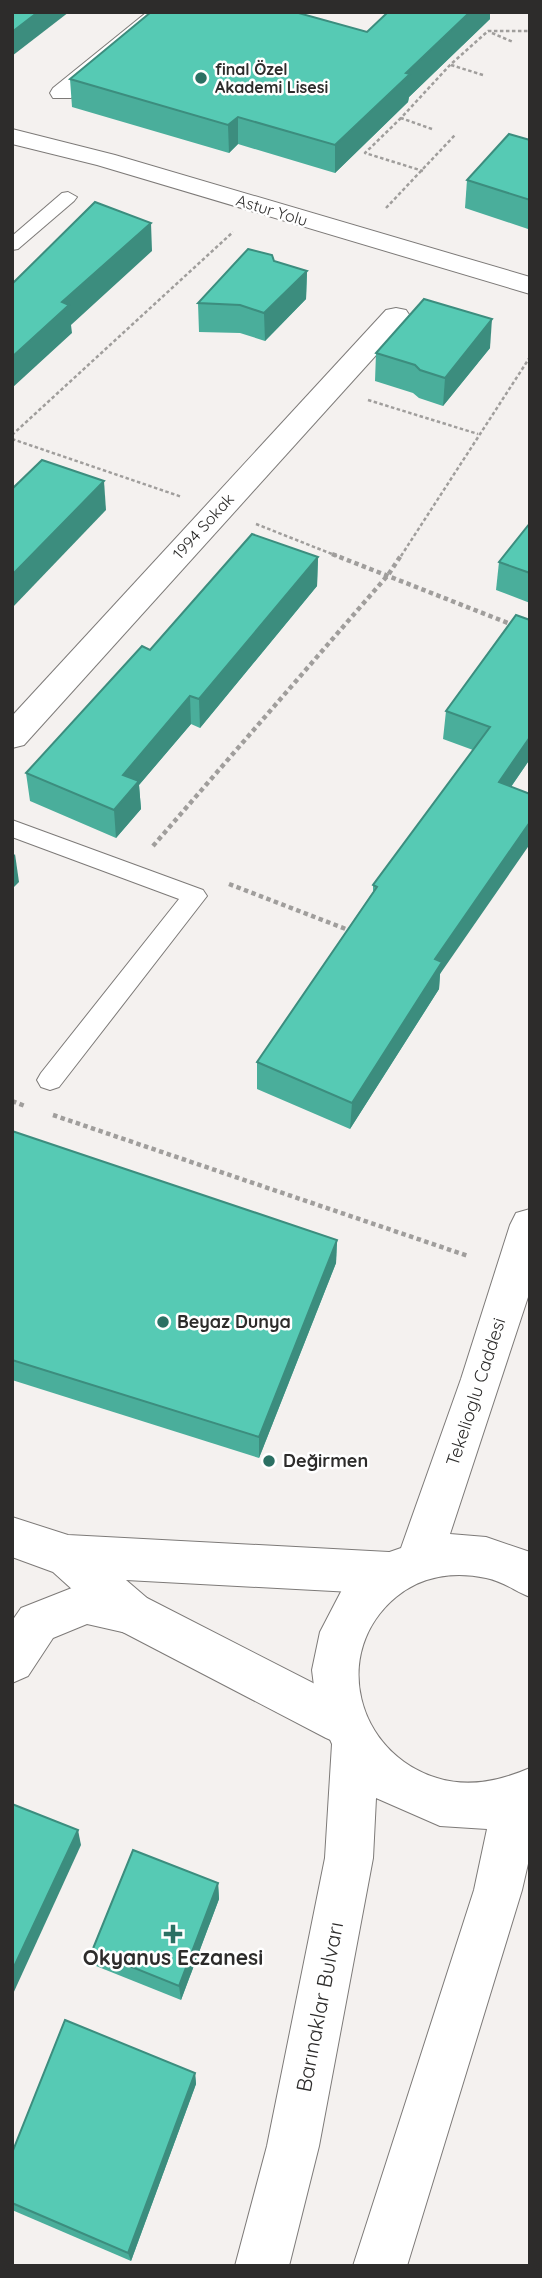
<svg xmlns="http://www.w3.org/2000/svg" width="542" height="2278" font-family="Quicksand,sans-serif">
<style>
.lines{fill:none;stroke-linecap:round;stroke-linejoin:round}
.lane-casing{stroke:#7d7a78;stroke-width:2}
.street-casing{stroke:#7d7a78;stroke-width:2}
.secondary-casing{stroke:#7d7a78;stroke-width:2}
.primary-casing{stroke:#7d7a78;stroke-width:2}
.path-far1{stroke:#a09e9c;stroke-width:2.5;stroke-dasharray:3.5 2.5;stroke-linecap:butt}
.path{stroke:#a09e9c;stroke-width:4.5;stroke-dasharray:4.5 3.5;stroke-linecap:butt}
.lane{fill:#fff;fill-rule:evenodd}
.street{fill:#fff;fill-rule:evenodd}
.secondary{fill:#fff;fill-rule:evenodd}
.primary{fill:#fff;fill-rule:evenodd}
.wall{fill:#4aae9b}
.shaded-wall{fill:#3c8d7e}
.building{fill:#56cab4;stroke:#3c8d7e;stroke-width:2}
.poi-dot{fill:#2b7063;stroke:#fff;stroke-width:2.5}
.labels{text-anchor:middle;stroke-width:5;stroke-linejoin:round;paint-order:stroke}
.far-poi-label{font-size:16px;font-weight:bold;fill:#2d2c2b;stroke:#fff;text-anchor:start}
.far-street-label{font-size:16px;fill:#2d2c2b;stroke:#fff}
.poi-label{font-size:18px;font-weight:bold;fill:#2d2c2b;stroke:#fff;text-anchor:start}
.street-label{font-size:18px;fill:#2d2c2b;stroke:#fff}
.near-poi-label{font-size:21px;font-weight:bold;fill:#2d2c2b;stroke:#fff}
.near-street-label{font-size:21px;fill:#2d2c2b;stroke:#fff}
</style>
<rect width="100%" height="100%" fill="#f4f1ef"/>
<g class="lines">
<g class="lane-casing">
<g id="lane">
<polygon points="68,192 77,197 74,201 18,249 12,250 12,236 62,193"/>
<polygon points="12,820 203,890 207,896 59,1087 50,1090 41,1087 37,1080 41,1073 179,899 12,837"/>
</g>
</g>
<g class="street-casing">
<g id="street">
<polygon points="147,12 172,12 71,98 53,98 50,93 53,88"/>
<polygon points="12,129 115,155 530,277 530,294 97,165 12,144"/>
<polygon points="396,308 406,310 410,316 406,322 24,745 12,748 12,716 386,310"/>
<polygon points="87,1582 147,1598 153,1613 147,1628 131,1634 87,1624 53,1638 28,1676 12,1683 12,1621 21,1608"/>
</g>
</g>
<g class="secondary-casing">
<polygon id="secondary" points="12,1517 68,1535 389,1552 405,1558 411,1573 405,1588 389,1594 126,1580 147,1598 358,1706 365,1722 358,1738 342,1745 326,1738 115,1628 53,1572 12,1557"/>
</g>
<g class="primary-casing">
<path id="primary" d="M530 1209V1291L450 1534 486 1537 530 1552V1597C515 1591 502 1581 486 1578 454 1571 421 1576 396 1597 330 1652 356 1753 437 1778 469 1788 500 1781 530 1768V1855L522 1890 407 2266H353L474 1890 487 1829 440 1826 376 1798 373 1858 319 2146 289 2266H235L267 2146 325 1858 332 1744 317 1710 312 1670 320 1632 346 1582 378 1556 401 1548 461 1379 510 1225 516 1213Z"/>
</g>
<g class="path-far1">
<polyline points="492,33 513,42"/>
<polyline points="451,65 483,75"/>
<polyline points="401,118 365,153 423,171"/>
<polyline points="432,129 401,118 450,65 488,31 530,31"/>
<polyline points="386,208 455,135"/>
<polyline points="368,400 478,434"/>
<polyline points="12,435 233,232"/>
<polyline points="12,439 182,497"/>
<polyline points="256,524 337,556"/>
<polyline points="401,556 530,357"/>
</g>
<g class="path">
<polyline points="332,554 513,625"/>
<polyline points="153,846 388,575 402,554"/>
<polyline points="229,884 351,931"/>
<polyline points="12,1101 25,1106"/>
<polyline points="53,1115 468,1256"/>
</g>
<use href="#lane" class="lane"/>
<use href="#street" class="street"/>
<use href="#secondary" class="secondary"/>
<use href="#primary" class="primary"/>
</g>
<g class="wall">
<polygon points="388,12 490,12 490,19 409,97 408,102 335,173 238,144 229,153 72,107 70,79 367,32"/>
<polygon points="530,140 530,227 528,229 465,208 467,180"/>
<polygon points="274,261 307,271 306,299 265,341 240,333 199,332 198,303"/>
<polygon points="490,348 443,406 419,398 413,393 375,381 376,353"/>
<polygon points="530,523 530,603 496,590 499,562"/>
<polygon points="318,557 317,586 200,728 191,724 139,785 141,809 116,838 30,801 26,773 150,650"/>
<polygon points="516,615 530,759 511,787 440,974 439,989 350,1129 257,1089 257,1062 373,892 373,885 473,750 443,739 446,711"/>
<polygon points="12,1131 337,1240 336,1263 259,1458 12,1380"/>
<polygon points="218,1883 219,1899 181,2000 96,1966 92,1951"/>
<polygon points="195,2073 196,2084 131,2261 12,2210 12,2153"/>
</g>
<g class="shaded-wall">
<polygon points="38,12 69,12 12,56 12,32"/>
<polygon points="470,12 490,12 490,19 409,97 408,102 335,173 335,145 406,73"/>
<polygon points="238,117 238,144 229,153 228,125"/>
<polygon points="151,223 152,251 71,325 72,333 12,388 12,357 62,302"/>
<polygon points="307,271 306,299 265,341 264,313"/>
<polygon points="492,319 490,348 443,406 445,378"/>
<polygon points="104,481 106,510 12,608 12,575"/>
<polygon points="318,557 317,586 200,728 199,699"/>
<polygon points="190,696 191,724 139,785 141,809 116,838 114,810 123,775"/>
<polygon points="530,737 530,759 495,810 499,782"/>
<polygon points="530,822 530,844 440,974 439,989 350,1129 352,1103 435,959"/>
<polygon points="15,854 19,882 12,889 12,857"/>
<polygon points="337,1240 336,1263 259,1458 259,1437"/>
<polygon points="78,1830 81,1845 12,1996 12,1971"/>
<polygon points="218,1883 219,1899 181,2000 179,1986"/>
<polygon points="195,2073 196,2084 131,2261 128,2253"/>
</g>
<g class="building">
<polygon points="12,12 38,12 12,32"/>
<polygon points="151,12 295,12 367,32 388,12 470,12 406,73 410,74 335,145 238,117 228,125 70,79"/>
<polygon points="509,134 530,140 530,200 467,180"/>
<polygon points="95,202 151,223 62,302 69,305 12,357 12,284"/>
<polygon points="248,249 272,255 274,261 307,271 264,313 240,305 198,303"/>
<polygon points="424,299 492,319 445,378 420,370 415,365 376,353"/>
<polygon points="42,460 104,481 12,575 12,489"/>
<polygon points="530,523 530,573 499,562"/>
<polygon points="252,534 318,557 199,699 190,696 123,775 139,781 114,810 26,773 142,646 150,650"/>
<polygon points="516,615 530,620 530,737 499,782 530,794 530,822 435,959 442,962 352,1103 257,1062 377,887 373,885 490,727 446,711"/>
<polygon points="12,1131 337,1240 259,1437 12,1360"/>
<polygon points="12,1804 78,1830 12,1971"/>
<polygon points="133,1850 218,1883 179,1986 92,1951"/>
<polygon points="65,2020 195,2073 128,2253 12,2203 12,2153"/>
</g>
<g class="poi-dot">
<circle cx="201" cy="78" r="7"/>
<circle cx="163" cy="1322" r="7"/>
<circle cx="269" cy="1461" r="7"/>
<path d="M169.5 1923.5h7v7h7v7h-7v7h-7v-7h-7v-7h7z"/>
</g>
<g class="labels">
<g class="far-poi-label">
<text x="215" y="75">final Özel<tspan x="215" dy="18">Akademi Lisesi</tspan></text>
</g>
<g class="far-street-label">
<text transform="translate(272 210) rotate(17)" y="6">Astur Yolu</text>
<text transform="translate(203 526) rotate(-48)" y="6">1994 Sokak</text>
</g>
<g class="poi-label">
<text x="177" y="1328">Beyaz Dunya</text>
<text x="283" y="1467">Değirmen</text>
</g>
<g class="street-label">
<text transform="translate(476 1392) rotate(-72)" y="6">Tekelioglu Caddesi</text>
</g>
<g class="near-poi-label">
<text x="173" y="1965">Okyanus Eczanesi</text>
</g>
<g class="near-street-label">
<text transform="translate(320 2007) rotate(-79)" y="7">Barınaklar Bulvarı</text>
</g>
</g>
<rect width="542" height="2278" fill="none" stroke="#2d2c2b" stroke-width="28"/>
</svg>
